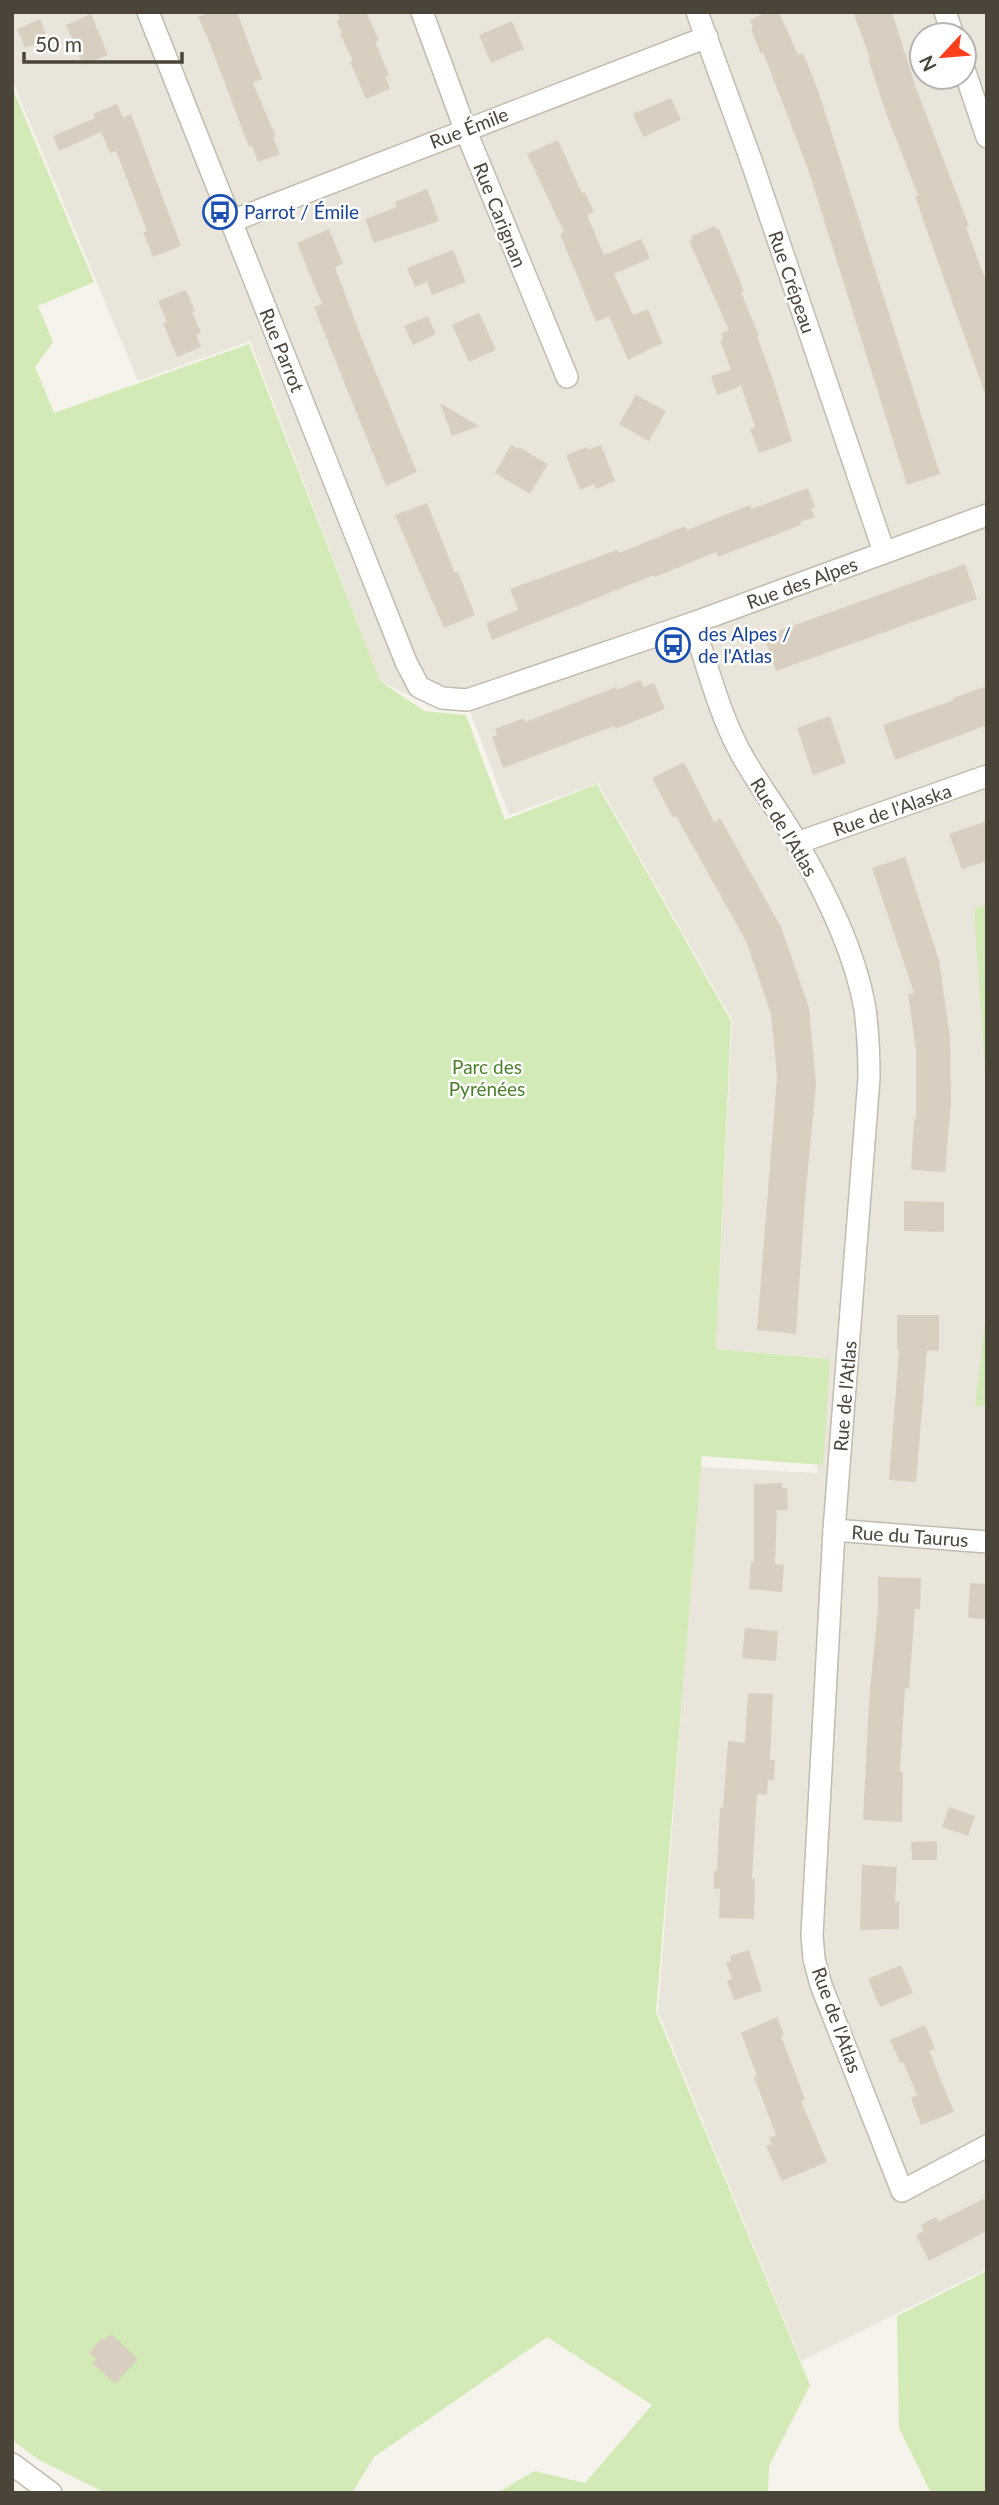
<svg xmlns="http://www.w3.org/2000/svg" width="999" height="2505" font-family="Lato,sans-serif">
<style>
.residential{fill:#eae5da;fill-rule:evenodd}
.green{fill:#d2eab5}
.building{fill:#d8cfc1}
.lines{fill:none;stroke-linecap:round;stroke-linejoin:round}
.minor-casing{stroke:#c2bbae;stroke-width:24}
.minor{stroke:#fff;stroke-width:21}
.labels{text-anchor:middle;stroke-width:5;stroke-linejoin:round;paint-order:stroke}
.street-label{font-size:19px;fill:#4b4439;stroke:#fff}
.transit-label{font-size:19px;fill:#164399;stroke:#fff;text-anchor:start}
.park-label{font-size:19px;fill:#4a7f2a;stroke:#fff}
</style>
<rect width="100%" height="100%" fill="#f6f3ec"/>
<path class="residential" d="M12 12H987V2269L801 2361 658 2012 700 1467 817 1473 825 1358 716 1349 732 1020 598 783 509 815 470 711 425 703 380 681 250 341 138 381 12 80ZM922 35H964V77H922Z"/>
<g class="green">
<polygon points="12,87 94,282 38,306 53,342 35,367 54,413 249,344 380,681 424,711 466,715 505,820 597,784 731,1021 716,1349 830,1359 823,1465 702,1456 656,2012 810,2385 769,2466 768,2493 497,2493 534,2471 585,2483 652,2405 547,2337 374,2457 352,2493 106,2493 41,2461 12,2440"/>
<polygon points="987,905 987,1100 974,909"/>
<polygon points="987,1306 987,1404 975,1407"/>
<polygon points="987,2271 987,2493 931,2493 899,2428 897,2316"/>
</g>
<g class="building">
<polygon points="210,12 237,12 262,79 253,83 276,137 273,138 280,154 258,162 252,146 249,147 208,39 198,17"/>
<polygon points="337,12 366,12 379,40 375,42 389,75 385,76 390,89 366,99 350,62 353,61 340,34 342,33 337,21 340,19"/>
<polygon points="766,12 779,12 798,55 803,53 818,90 940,474 907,485 808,169 763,52 761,54 751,30 753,28 750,20"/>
<polygon points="853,12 892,12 917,91 969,226 966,227 987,284 987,391 984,391 939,265 915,196 918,195 887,116 868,58 870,58"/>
<polygon points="91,14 108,55 83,65 66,25"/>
<polygon points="40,19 48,39 25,48 17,29"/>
<polygon points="512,21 524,49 491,63 479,35"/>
<polygon points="671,98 681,120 643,137 633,114"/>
<polygon points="117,104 123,118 131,114 181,246 153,257 143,232 147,231 116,151 110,153 101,132 59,151 53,136 95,118 93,114"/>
<polygon points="558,140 582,193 585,192 594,212 587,215 604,255 641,239 650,258 614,274 633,315 648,309 662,343 628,360 609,316 596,322 560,234 564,232 527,154"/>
<polygon points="427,189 439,221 374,243 365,219 397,207 395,202"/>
<polygon points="715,226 717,230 719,229 744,291 741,292 759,336 757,336 774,383 792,441 759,453 750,429 755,427 741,386 717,395 711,376 731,370 720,340 723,339 721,333 729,330 689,241 693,240 691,236"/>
<polygon points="329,229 343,264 335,267 362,339 417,472 386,486 314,307 322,304 297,243"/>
<polygon points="453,250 466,282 432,295 427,282 415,287 407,268"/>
<polygon points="186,290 195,311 192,312 201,333 196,335 201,347 177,357 163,323 167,322 158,301"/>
<polygon points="479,313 496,350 469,362 452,325"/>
<polygon points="428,316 436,334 413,345 404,326"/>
<polygon points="636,395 666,411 649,441 619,424"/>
<polygon points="440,403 479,426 452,436"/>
<polygon points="511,445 518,449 519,447 548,464 530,494 495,473"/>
<polygon points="601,445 615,481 596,489 594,484 580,490 566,455 587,447 588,450"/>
<polygon points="808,488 815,507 811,508 815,517 800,522 801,525 718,557 716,552 655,577 654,575 492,640 486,623 518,610 510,589 617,550 619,553 685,526 687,530 750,505 751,509"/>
<polygon points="427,503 455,573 458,572 475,615 444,628 395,515"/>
<polygon points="965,564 977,599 776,671 764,636"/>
<polygon points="640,680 644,687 654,683 665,709 615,729 614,726 503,768 492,737 497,735 495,729 524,718 525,722 616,687 617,690"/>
<polygon points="987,686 987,725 895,760 883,725 954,700 953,698"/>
<polygon points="830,716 846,763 813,775 797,728"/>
<polygon points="684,762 714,822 720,818 781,927 809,1008 816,1084 805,1200 796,1334 757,1330 777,1076 771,1014 746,941 676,816 673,818 652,778"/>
<polygon points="987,821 987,861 962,869 949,834"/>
<polygon points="905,857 939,960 950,1037 951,1104 945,1172 911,1170 914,1119 916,1119 916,1050 908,994 914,993 872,868"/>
<polygon points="904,1201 944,1202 944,1232 904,1231"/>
<polygon points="897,1315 939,1315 939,1351 927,1350 916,1482 889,1480 899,1350 897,1350"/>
<polygon points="782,1483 782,1488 787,1488 788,1510 777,1510 775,1564 784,1565 782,1592 749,1589 751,1562 754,1562 754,1484"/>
<polygon points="878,1577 921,1578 920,1609 915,1609 909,1688 905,1688 900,1772 903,1772 902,1822 863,1820 869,1701 878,1608"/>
<polygon points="970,1583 987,1584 987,1619 968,1618"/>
<polygon points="745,1628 778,1631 776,1661 742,1658"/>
<polygon points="748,1693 773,1694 770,1760 775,1760 774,1780 768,1780 767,1795 757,1794 752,1879 755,1879 754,1919 719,1918 720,1889 714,1889 714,1871 717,1871 720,1807 723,1808 728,1741 745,1743"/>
<polygon points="949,1807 975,1816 968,1836 942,1827"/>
<polygon points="937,1841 937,1860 912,1860 911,1842"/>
<polygon points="862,1865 897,1867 895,1902 899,1902 899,1929 860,1930"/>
<polygon points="749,1950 762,1991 734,2000 727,1980 732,1979 726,1962 731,1961 730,1956"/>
<polygon points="901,1965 913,1993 880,2007 868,1979"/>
<polygon points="777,2017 784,2035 781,2036 805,2099 801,2101 827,2162 782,2181 766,2146 772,2144 769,2138 776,2135 754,2077 757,2076 741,2033"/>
<polygon points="925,2025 935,2049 929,2051 954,2112 921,2125 911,2098 917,2095 903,2062 900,2063 890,2040"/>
<polygon points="987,2197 987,2231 929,2261 916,2235 924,2231 921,2225 936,2217 938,2222"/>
<polygon points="111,2334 138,2359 115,2384 92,2363 96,2359 89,2353 102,2338 104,2340"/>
</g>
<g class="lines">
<g class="minor-casing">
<g id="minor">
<polyline points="148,12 406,662 419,687 442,698 467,700 693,623 987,515"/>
<polyline points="422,12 465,129 567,377"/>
<polyline points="697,12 751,160 884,552"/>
<polyline points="945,12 953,35"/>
<polyline points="964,69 987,137"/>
<polyline points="232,221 707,37"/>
<path d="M693 623C707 665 718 709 738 748 755 781 779 810 797 843 826 893 855 951 865 1009 868 1032 869 1055 869 1078L834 1530 812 1935 814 1959 821 1985 902 2191 987 2146"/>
<polyline points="797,843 987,776"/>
<polyline points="834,1530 987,1542"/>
<polyline points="12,2464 51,2493"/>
</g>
</g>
<use href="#minor" class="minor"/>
</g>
<defs>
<g id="bus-ring" transform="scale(1.75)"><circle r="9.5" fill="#fff" stroke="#1a4fb4" stroke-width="1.5"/><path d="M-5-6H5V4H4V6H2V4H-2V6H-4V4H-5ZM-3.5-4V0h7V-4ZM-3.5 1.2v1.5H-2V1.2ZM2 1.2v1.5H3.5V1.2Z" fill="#1a4fb4"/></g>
</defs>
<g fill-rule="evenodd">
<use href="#bus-ring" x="220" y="212"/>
<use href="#bus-ring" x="673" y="645"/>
</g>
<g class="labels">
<g class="street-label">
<text transform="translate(469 128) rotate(-21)" y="7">Rue Émile</text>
<text transform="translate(500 215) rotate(68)" y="7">Rue Carignan</text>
<text transform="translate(792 282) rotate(71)" y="7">Rue Crépeau</text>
<text transform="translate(282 350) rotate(68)" y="7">Rue Parrot</text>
<text transform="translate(802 583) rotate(-20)" y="7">Rue des Alpes</text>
<text transform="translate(892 810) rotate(-19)" y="7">Rue de l'Alaska</text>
<text transform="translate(784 827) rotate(59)" y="7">Rue de l'Atlas</text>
<text transform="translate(845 1396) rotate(-85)" y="7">Rue de l'Atlas</text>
<text transform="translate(910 1536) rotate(4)" y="7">Rue du Taurus</text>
<text transform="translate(837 2020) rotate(70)" y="7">Rue de l'Atlas</text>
</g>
<g class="transit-label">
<text x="244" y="219">Parrot / Émile</text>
<text x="698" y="641">des Alpes /<tspan x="698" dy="22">de l'Atlas</tspan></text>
</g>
<g class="park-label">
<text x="487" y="1074">Parc des<tspan x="487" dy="22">Pyrénées</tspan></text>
</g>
</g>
<rect width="999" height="2505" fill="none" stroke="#4b4439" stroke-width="28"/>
<g transform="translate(943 56) rotate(244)"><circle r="33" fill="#ffffff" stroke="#b7b4b0" stroke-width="2"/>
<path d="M0-5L12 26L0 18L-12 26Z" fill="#fc3f1d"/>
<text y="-10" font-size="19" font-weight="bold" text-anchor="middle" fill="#4b4439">N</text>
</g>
<path d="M24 52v10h158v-10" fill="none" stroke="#4b4439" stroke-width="3.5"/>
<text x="35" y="52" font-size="21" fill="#4b4439" stroke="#ffffff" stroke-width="5" paint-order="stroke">50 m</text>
</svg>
